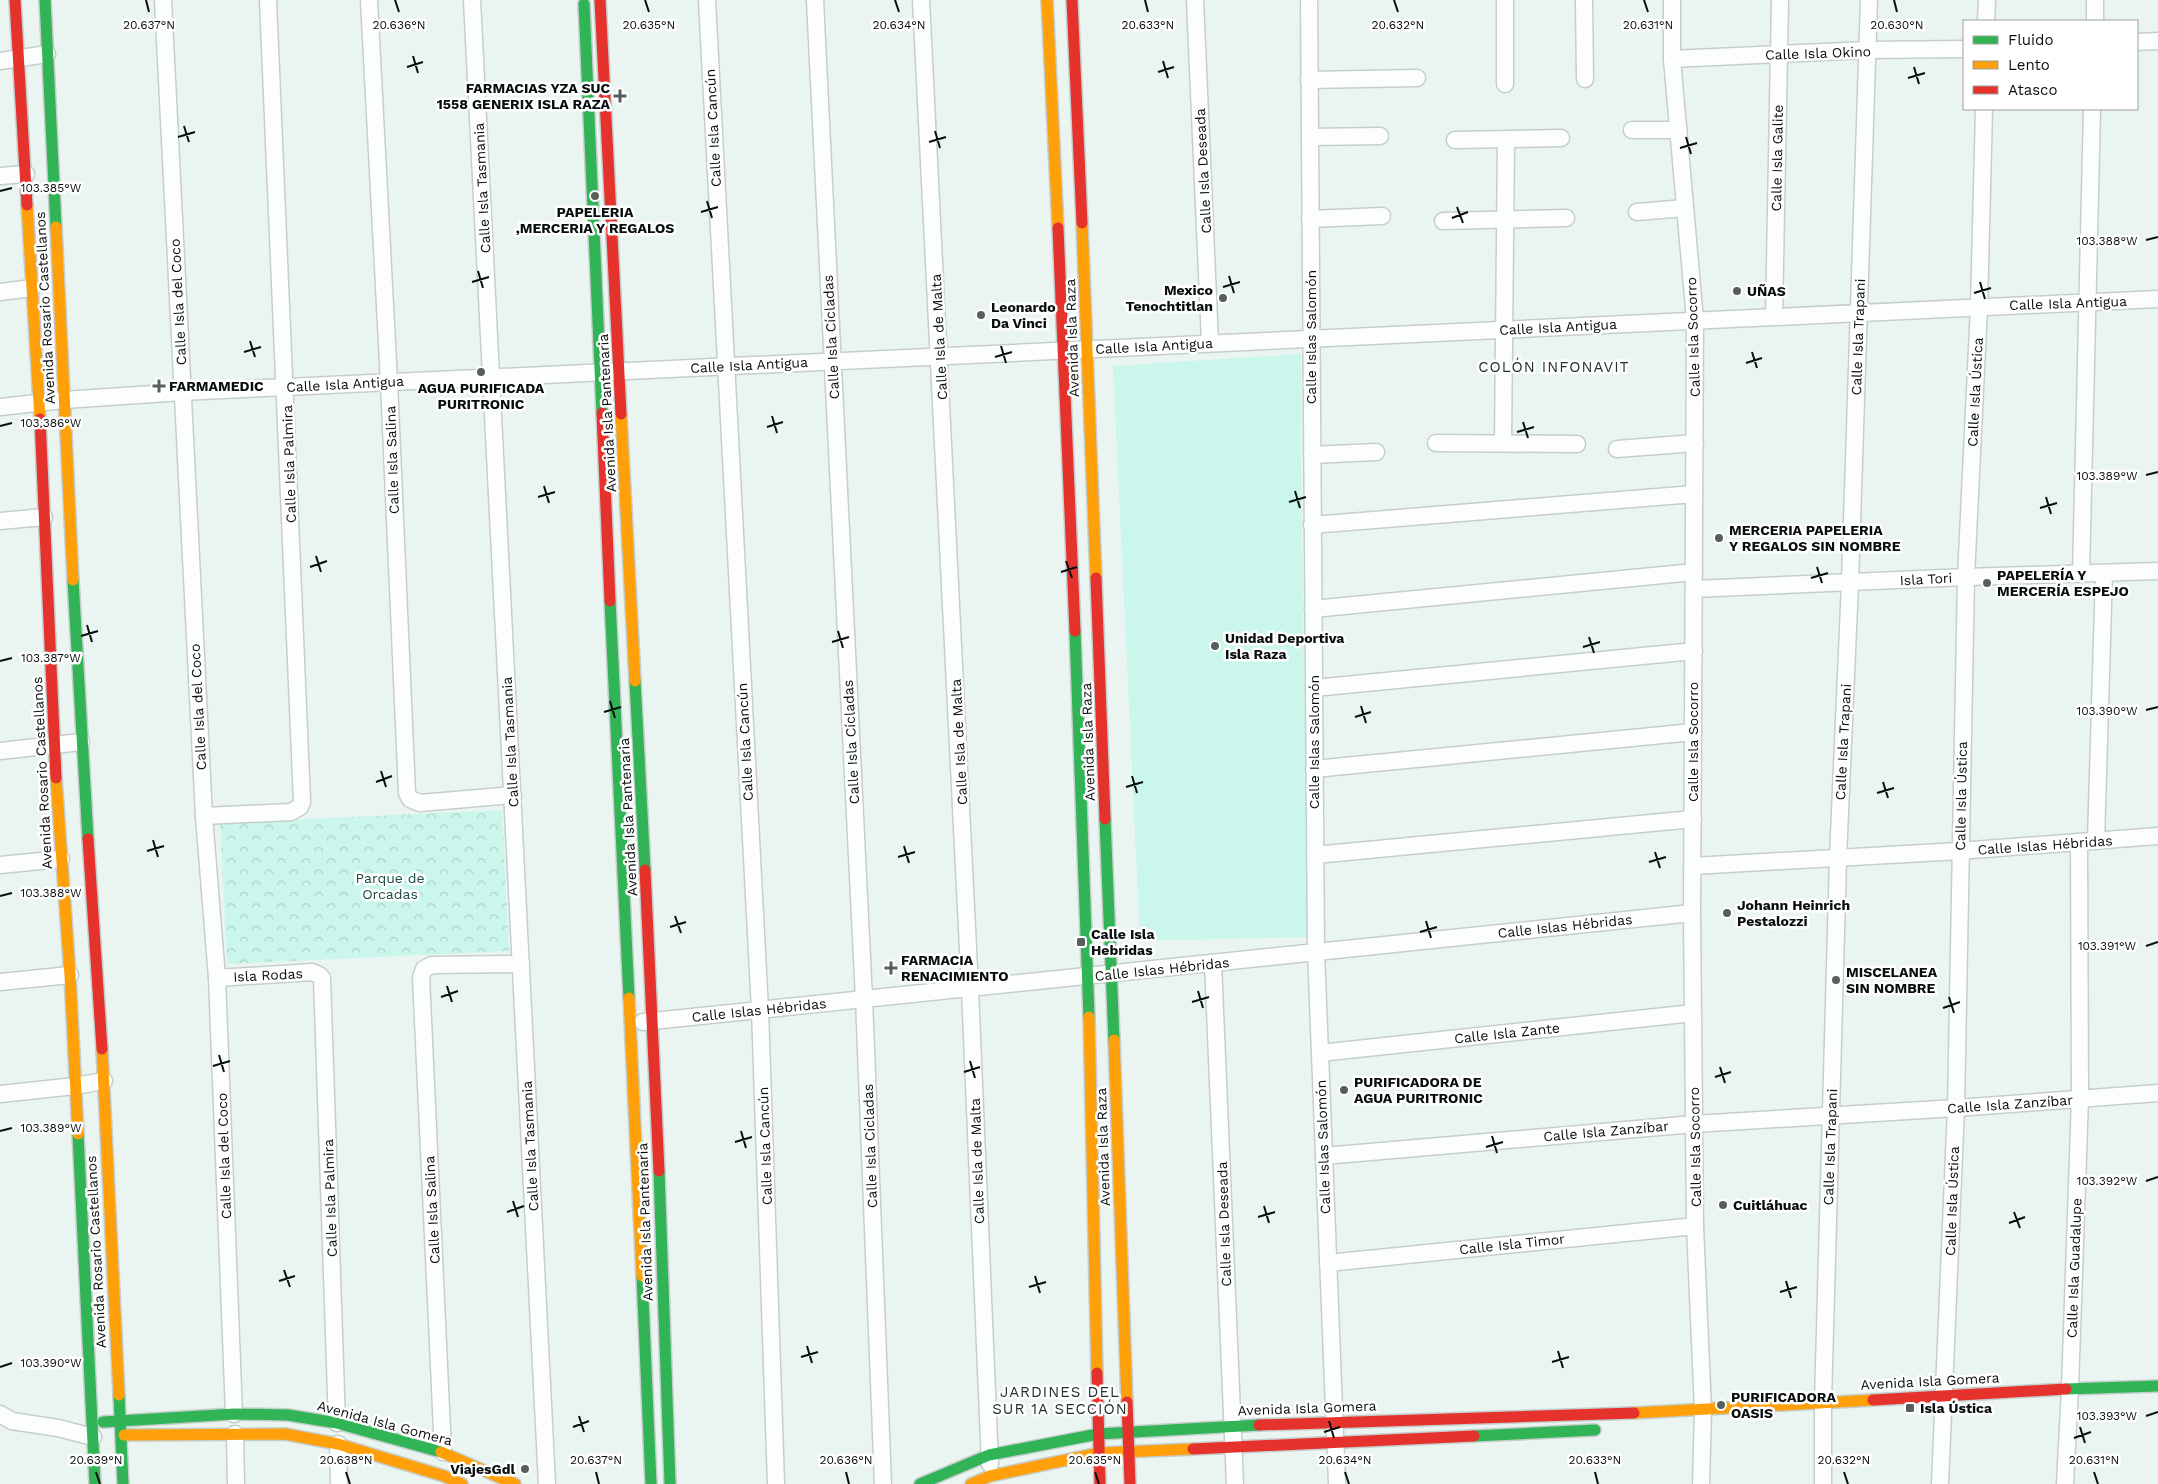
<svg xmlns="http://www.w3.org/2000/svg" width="2158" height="1484" font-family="'Work Sans',sans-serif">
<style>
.park{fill:url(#park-crowns)}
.pitch{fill:#caf6ec}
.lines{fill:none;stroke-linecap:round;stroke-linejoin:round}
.street-casing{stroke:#c6cecc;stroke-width:19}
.fast-casing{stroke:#c6cecc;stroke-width:14}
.slow-casing{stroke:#c6cecc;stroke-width:14}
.jam-casing{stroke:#c6cecc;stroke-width:14}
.street{stroke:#fcfefd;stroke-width:16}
.fast{stroke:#30b455;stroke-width:11}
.slow{stroke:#ff9f0a;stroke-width:11}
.jam{stroke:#e5322d;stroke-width:11}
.ticks{fill:none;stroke:#080e0d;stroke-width:2}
.poi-dot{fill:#575f5d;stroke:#fff;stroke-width:2}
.labels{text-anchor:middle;stroke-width:5;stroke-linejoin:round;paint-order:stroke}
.street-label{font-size:14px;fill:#080e0d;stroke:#fff}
.poi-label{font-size:14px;font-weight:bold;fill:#080e0d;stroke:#fff;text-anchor:start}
.park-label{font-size:14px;fill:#1c4d44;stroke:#fff}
.neighbourhood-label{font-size:15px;letter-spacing:1px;fill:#22322e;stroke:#fff}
.ticks-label{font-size:12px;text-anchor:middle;fill:#080e0d;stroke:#fff;stroke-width:5;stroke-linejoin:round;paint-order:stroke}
</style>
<defs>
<pattern id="park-crowns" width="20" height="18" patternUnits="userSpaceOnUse" patternTransform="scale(1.25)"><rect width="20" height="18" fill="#caf6ec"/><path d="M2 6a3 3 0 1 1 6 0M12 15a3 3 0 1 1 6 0" fill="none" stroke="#acd2c9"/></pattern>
</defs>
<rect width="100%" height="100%" fill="#eaf5f2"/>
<polygon class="park" points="502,810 509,951 227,964 220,823"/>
<polygon class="pitch" points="1301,354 1301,465 1308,937 1140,941 1113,366"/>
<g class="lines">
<g class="street-casing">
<g id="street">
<polyline points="163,0 204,816 217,978 234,1414"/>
<polyline points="369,0 389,382 407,793 410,799 420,803 513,795"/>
<polyline points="472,0 547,1484"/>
<polyline points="707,0 760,1010 776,1484"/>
<polyline points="815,0 864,999 883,1484"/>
<polyline points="921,0 970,989 990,1464"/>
<polyline points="1195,0 1210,343"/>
<polyline points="1309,0 1316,952 1337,1484"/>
<polyline points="1505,0 1505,84"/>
<polyline points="1584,0 1585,79"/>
<polyline points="1672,0 1672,59 1695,320 1692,913 1695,1226 1703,1410 1701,1484"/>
<polyline points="1986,21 1987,0"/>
<polyline points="2095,21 2095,0"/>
<polyline points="2137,42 2158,41"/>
<polyline points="1672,59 1867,50 1964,49"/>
<polyline points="0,61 47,54"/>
<polyline points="1309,80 1417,78"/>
<polyline points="1632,130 1678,130"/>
<polyline points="1310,137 1380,136"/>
<polyline points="1455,140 1561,138"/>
<polyline points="0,176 26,174"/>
<polyline points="1637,212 1685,208"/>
<polyline points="1310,219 1382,216"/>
<polyline points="1443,221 1566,218"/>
<polyline points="0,292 32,288"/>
<polyline points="1774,316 1780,0"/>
<polyline points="0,407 64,400 182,392 2158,299"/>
<polyline points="1436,443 1577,444"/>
<polyline points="1503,443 1506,139"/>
<polyline points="1617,449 1695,443"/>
<polyline points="1312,455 1376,452"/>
<polyline points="0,521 44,517"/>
<polyline points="1312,525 1694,494"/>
<polyline points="2081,574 2092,109"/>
<polyline points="1694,589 1966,577 2158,571"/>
<polyline points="1313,609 1694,572"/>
<polyline points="1314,688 1694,651"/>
<polyline points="0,751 81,742"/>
<polyline points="1314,769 1693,732"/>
<polyline points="204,816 291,812 300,807 302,802 268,0"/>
<polyline points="2096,841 2104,573"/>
<polyline points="1315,855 1693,819"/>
<polyline points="0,865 61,859"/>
<polyline points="1693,866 1959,851 2158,836"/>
<polyline points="1213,963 1235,1484"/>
<polyline points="217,978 312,972 319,975 322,978 337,1423"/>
<polyline points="0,982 70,975"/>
<polyline points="643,1022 1692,913"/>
<polyline points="1320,1053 1693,1013"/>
<polyline points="0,1094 75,1086 104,1081"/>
<polyline points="1324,1156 1694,1124 1956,1108 2158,1093"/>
<polyline points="1328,1263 1695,1226"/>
<polyline points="0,1414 12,1421 58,1428 93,1437"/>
<polyline points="235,1434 236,1484"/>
<polyline points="338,1444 339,1484"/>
<polyline points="443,1452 421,977 424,969 432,965 521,964"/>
<polyline points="1823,1484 1823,1402 1838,858 1850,583 1869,0"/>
<polyline points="1940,1484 1956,1108 1966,577 1979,307 1984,109"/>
<polyline points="2065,1484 2070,1388 2080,1098 2079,842"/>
</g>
</g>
<g class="fast-casing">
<g id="fast">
<polyline points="45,0 56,227"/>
<polyline points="584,4 602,413"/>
<polyline points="73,580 88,839"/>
<polyline points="610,601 629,998"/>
<polyline points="1075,631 1089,1017"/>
<polyline points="635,681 645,870"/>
<polyline points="1105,819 1114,1040"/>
<polyline points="78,1134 95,1484"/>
<polyline points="659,1171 670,1484"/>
<polyline points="642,1276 651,1484"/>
<polyline points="2066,1389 2158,1386"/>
<polyline points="119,1395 123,1484"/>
<polyline points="103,1422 234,1414 288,1415 337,1423 441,1452"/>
<polyline points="1474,1436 1595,1430"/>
<polyline points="920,1484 989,1455 1098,1434 1259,1425"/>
</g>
</g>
<g class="slow-casing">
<g id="slow">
<polyline points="1047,0 1058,228"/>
<polyline points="27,205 40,419"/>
<polyline points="1082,223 1096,578"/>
<polyline points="56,227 73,580"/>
<polyline points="621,414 635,681"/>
<polyline points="56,778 70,975 78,1134"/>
<polyline points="629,998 642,1276"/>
<polyline points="1089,1017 1097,1373"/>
<polyline points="1114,1040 1127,1402"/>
<polyline points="102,1049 119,1395"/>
<polyline points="1634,1413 1873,1400"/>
<polyline points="124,1435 285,1434 338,1444 444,1476 462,1484"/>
<polyline points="441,1452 515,1484"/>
<polyline points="971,1484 990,1476 1099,1453 1193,1449"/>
</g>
</g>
<g class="jam-casing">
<g id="jam">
<polyline points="15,0 27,205"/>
<polyline points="600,0 621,414"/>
<polyline points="1072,0 1082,223"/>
<polyline points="1058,228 1075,631"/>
<polyline points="602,413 610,601"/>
<polyline points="40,419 56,778"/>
<polyline points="1096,578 1105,819"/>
<polyline points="88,839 102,1049"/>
<polyline points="645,870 659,1171"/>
<polyline points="1097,1373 1100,1484"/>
<polyline points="1873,1400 2066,1389"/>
<polyline points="1127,1402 1130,1484"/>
<polyline points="1259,1425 1634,1413"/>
<polyline points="1193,1449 1474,1436"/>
</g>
</g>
<use href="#street" class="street"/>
<use href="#fast" class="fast"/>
<use href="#slow" class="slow"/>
<use href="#jam" class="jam"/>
</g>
<path class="ticks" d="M146 0 149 12M395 0 399 12M645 0 649 12M895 0 899 12M1145 0 1148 12M1394 0 1398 12M1644 0 1648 12M1894 0 1897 12M413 56 418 73M1163 61 1168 78M407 67 423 62M1914 67 1919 84M1158 72 1174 67M1908 78 1925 73M184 126 189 142M935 131 940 148M178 137 195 132M1686 137 1691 154M929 142 946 137M1680 148 1697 143M0 191 12 188M707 201 712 218M1457 207 1463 223M701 212 718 207M1452 218 1468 212M2146 240 2158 237M478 271 483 288M1229 276 1234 293M472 282 489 277M1980 282 1985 299M1223 287 1240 282M1974 293 1991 288M250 341 255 357M1001 346 1006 363M244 352 261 347M1752 352 1757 368M995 357 1012 352M1746 363 1762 358M772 416 777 433M1523 422 1528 438M0 426 12 423M767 427 783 422M1517 432 1534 427M2146 475 2158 472M544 486 549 503M1295 491 1300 508M538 497 555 492M2046 497 2051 514M1289 502 1306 497M2040 508 2057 503M316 556 321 572M1066 561 1072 578M310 567 327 561M1817 567 1822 583M1061 572 1077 567M1811 578 1828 573M87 625 92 642M838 631 843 648M81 636 98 631M1589 637 1594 653M832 642 849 637M1583 647 1600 642M0 661 12 658M610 701 615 718M1361 706 1366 723M2146 710 2158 707M604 712 621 707M1355 717 1371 712M381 771 386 787M1132 776 1137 793M376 782 392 776M1883 782 1888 798M1126 787 1143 782M1877 793 1894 788M153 840 158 857M904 846 909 863M147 851 164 846M1655 852 1660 868M898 857 915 852M1649 862 1666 857M0 896 12 893M675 916 681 933M1426 921 1431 938M670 927 686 922M1420 932 1437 927M2146 946 2158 942M447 986 452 1002M1198 991 1203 1008M441 997 458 991M1949 997 1954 1013M1192 1002 1209 997M1943 1008 1960 1002M219 1055 224 1072M970 1061 975 1078M213 1066 230 1061M1720 1067 1725 1083M964 1072 980 1067M1715 1077 1731 1072M0 1131 12 1128M741 1131 746 1148M1492 1136 1497 1153M735 1142 752 1137M1486 1147 1503 1142M2146 1181 2158 1177M513 1201 518 1217M1264 1206 1269 1223M507 1212 524 1206M2014 1212 2020 1228M1258 1217 1275 1212M2009 1223 2025 1217M284 1270 290 1287M1035 1276 1040 1293M279 1281 295 1276M1786 1281 1791 1298M1029 1287 1046 1282M1780 1292 1797 1287M807 1346 812 1363M1558 1351 1563 1368M801 1357 818 1352M1552 1362 1569 1357M0 1367 12 1363M579 1416 584 1432M2146 1416 2158 1412M1329 1421 1334 1438M573 1427 589 1421M2080 1427 2085 1443M1324 1432 1340 1427M2074 1438 2091 1432M96 1472 100 1484M346 1472 350 1484M596 1472 599 1484M846 1472 849 1484M1095 1472 1099 1484M1345 1472 1349 1484M1595 1472 1598 1484M1844 1472 1848 1484M2094 1472 2098 1484"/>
<g class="poi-dot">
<path d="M617.5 88.5h5v5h5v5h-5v5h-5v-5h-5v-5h5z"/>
<circle cx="595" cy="196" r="5"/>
<circle cx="1737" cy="291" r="5"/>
<circle cx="1223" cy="298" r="5"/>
<circle cx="981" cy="315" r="5"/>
<circle cx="481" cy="372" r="5"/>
<path d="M156.5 378.5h5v5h5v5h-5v5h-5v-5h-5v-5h5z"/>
<circle cx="1719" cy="538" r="5"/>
<circle cx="1987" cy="583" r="5"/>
<circle cx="1215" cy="646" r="5"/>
<circle cx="1727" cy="913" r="5"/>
<rect x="1076" y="937" width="10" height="10" rx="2.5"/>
<path d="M888.5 960.5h5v5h5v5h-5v5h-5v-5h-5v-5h5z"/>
<circle cx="1836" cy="980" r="5"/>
<circle cx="1344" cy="1090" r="5"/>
<circle cx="1723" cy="1205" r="5"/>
<circle cx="1721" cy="1405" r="5"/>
<rect x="1905" y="1403" width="10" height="10" rx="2.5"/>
<circle cx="525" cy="1469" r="5"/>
</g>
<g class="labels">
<g class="street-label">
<text transform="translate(1818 53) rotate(-2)" y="5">Calle Isla Okino</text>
<text transform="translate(713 128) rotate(-93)" y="5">Calle Isla Cancún</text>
<text transform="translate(1777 158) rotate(-89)" y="5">Calle Isla Galite</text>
<text transform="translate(1203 171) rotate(-93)" y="5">Calle Isla Deseada</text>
<text transform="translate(482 188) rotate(-93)" y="5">Calle Isla Tasmania</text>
<text transform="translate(178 302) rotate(-93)" y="5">Calle Isla del Coco</text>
<text transform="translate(2068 303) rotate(-2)" y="5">Calle Isla Antigua</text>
<text transform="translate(45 308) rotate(-93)" y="5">Avenida Rosario Castellanos</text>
<text transform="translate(1558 327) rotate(-3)" y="5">Calle Isla Antigua</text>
<text transform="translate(831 337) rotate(-93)" y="5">Calle Isla Cícladas</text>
<text transform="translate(939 337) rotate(-93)" y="5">Calle Isla de Malta</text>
<text transform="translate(1311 337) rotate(-90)" y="5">Calle Islas Salomón</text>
<text transform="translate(1693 337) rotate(-92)" y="5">Calle Isla Socorro</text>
<text transform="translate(1858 337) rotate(-88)" y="5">Calle Isla Trapani</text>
<text transform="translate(1072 338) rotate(-92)" y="5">Avenida Isla Raza</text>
<text transform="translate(1154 346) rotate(-3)" y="5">Calle Isla Antigua</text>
<text transform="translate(749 365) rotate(-3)" y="5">Calle Isla Antigua</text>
<text transform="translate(345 384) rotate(-3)" y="5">Calle Isla Antigua</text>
<text transform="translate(1975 392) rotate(-87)" y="5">Calle Isla Ústica</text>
<text transform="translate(607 413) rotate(-93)" y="5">Avenida Isla Pantenaria</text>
<text transform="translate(392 460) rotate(-92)" y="5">Calle Isla Salina</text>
<text transform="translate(289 464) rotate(-92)" y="5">Calle Isla Palmira</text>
<text transform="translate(1926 579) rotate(-3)" y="5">Isla Tori</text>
<text transform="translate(198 707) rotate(-93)" y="5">Calle Isla del Coco</text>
<text transform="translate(510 742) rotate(-93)" y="5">Calle Isla Tasmania</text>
<text transform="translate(745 742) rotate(-93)" y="5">Calle Isla Cancún</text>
<text transform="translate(851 742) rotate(-93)" y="5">Calle Isla Cícladas</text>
<text transform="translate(959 742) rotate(-93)" y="5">Calle Isla de Malta</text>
<text transform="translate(1088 742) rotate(-92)" y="5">Avenida Isla Raza</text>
<text transform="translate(1314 742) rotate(-90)" y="5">Calle Islas Salomón</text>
<text transform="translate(1693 742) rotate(-90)" y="5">Calle Isla Socorro</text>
<text transform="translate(1843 742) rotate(-87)" y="5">Calle Isla Trapani</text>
<text transform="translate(42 773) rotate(-93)" y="5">Avenida Rosario Castellanos</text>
<text transform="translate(1961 796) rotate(-89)" y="5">Calle Isla Ústica</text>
<text transform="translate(628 817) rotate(-93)" y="5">Avenida Isla Pantenaria</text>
<text transform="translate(2045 845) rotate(-4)" y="5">Calle Islas Hébridas</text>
<text transform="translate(1565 926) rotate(-6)" y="5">Calle Islas Hébridas</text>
<text transform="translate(1162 969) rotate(-6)" y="5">Calle Islas Hébridas</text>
<text transform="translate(268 975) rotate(-3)" y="5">Isla Rodas</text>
<text transform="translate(759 1010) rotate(-6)" y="5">Calle Islas Hébridas</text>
<text transform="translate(1507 1033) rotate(-6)" y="5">Calle Isla Zante</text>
<text transform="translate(2010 1104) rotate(-4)" y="5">Calle Isla Zanzíbar</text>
<text transform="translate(1606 1131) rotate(-5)" y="5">Calle Isla Zanzíbar</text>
<text transform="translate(530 1146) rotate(-93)" y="5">Calle Isla Tasmania</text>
<text transform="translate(765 1146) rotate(-92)" y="5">Calle Isla Cancún</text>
<text transform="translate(870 1146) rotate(-92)" y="5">Calle Isla Cícladas</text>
<text transform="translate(1103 1147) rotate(-92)" y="5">Avenida Isla Raza</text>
<text transform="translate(1323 1147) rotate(-92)" y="5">Calle Islas Salomón</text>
<text transform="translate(1695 1147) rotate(-91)" y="5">Calle Isla Socorro</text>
<text transform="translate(1830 1147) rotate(-88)" y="5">Calle Isla Trapani</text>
<text transform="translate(224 1156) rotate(-92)" y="5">Calle Isla del Coco</text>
<text transform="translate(977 1161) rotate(-92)" y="5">Calle Isla de Malta</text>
<text transform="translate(330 1198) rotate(-92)" y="5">Calle Isla Palmira</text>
<text transform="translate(1952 1201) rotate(-88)" y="5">Calle Isla Ústica</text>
<text transform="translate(432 1210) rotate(-93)" y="5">Calle Isla Salina</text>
<text transform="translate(645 1222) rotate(-92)" y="5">Avenida Isla Pantenaria</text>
<text transform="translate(1224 1224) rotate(-92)" y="5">Calle Isla Deseada</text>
<text transform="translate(1512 1244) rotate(-6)" y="5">Calle Isla Timor</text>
<text transform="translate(96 1252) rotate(-93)" y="5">Avenida Rosario Castellanos</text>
<text transform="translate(2074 1268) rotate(-88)" y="5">Calle Isla Guadalupe</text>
<text transform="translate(1930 1381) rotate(-3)" y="5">Avenida Isla Gomera</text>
<text transform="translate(1307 1408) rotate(-2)" y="5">Avenida Isla Gomera</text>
<text transform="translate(385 1423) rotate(15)" y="5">Avenida Isla Gomera</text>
</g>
<g class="poi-label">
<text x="610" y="93" text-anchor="end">FARMACIAS YZA SUC<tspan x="610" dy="16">1558 GENERIX ISLA RAZA</tspan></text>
<text x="595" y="217" text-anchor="middle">PAPELERIA<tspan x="595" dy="16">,MERCERIA Y REGALOS</tspan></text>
<text x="1213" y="295" text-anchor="end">Mexico<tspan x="1213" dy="16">Tenochtitlan</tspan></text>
<text x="1747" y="296">UÑAS</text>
<text x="991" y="312">Leonardo<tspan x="991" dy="16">Da Vinci</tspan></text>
<text x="169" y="391">FARMAMEDIC</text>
<text x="481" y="393" text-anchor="middle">AGUA PURIFICADA<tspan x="481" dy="16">PURITRONIC</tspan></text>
<text x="1729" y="535">MERCERIA PAPELERIA<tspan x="1729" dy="16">Y REGALOS SIN NOMBRE</tspan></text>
<text x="1997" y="580">PAPELERÍA Y<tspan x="1997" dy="16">MERCERÍA ESPEJO</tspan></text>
<text x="1225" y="643">Unidad Deportiva<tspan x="1225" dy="16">Isla Raza</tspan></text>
<text x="1737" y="910">Johann Heinrich<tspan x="1737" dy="16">Pestalozzi</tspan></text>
<text x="1091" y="939">Calle Isla<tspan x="1091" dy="16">Hebridas</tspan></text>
<text x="901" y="965">FARMACIA<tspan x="901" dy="16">RENACIMIENTO</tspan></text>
<text x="1846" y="977">MISCELANEA<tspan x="1846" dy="16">SIN NOMBRE</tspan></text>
<text x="1354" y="1087">PURIFICADORA DE<tspan x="1354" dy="16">AGUA PURITRONIC</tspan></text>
<text x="1733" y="1210">Cuitláhuac</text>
<text x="1731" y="1402">PURIFICADORA<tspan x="1731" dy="16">OASIS</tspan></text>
<text x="1920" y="1413">Isla Ústica</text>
<text x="515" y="1474" text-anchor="end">ViajesGdl</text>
</g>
<g class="park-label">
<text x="390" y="883">Parque de<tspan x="390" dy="16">Orcadas</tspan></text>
</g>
<g class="neighbourhood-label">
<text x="1554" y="372">COLÓN INFONAVIT</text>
<text x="1060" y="1397">JARDINES DEL<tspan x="1060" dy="17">SUR 1A SECCIÓN</tspan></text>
</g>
</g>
<g class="ticks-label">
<text x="149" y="29">20.637°N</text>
<text x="399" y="29">20.636°N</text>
<text x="649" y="29">20.635°N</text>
<text x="899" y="29">20.634°N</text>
<text x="1148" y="29">20.633°N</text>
<text x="1398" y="29">20.632°N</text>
<text x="1648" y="29">20.631°N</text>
<text x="1897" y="29">20.630°N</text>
<text x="51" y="192">103.385°W</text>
<text x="2107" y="245">103.388°W</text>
<text x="51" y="427">103.386°W</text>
<text x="2107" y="480">103.389°W</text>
<text x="51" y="662">103.387°W</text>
<text x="2107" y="715">103.390°W</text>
<text x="51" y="897">103.388°W</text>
<text x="2107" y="950">103.391°W</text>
<text x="51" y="1132">103.389°W</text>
<text x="2107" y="1185">103.392°W</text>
<text x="51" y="1367">103.390°W</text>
<text x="2107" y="1420">103.393°W</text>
<text x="96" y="1464">20.639°N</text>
<text x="346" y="1464">20.638°N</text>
<text x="596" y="1464">20.637°N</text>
<text x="846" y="1464">20.636°N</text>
<text x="1095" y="1464">20.635°N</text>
<text x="1345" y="1464">20.634°N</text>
<text x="1595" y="1464">20.633°N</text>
<text x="1844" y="1464">20.632°N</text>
<text x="2094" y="1464">20.631°N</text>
</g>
<rect x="1963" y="20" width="175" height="90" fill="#ffffff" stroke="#9c9f9e"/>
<rect x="1973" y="36" width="25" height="8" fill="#30b455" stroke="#9c9f9e"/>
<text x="2008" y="45" font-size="15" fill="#080e0d">Fluido</text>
<rect x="1973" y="61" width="25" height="8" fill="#ff9f0a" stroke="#9c9f9e"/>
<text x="2008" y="70" font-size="15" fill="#080e0d">Lento</text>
<rect x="1973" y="86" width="25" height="8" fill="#e5322d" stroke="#9c9f9e"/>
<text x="2008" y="95" font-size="15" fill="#080e0d">Atasco</text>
</svg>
